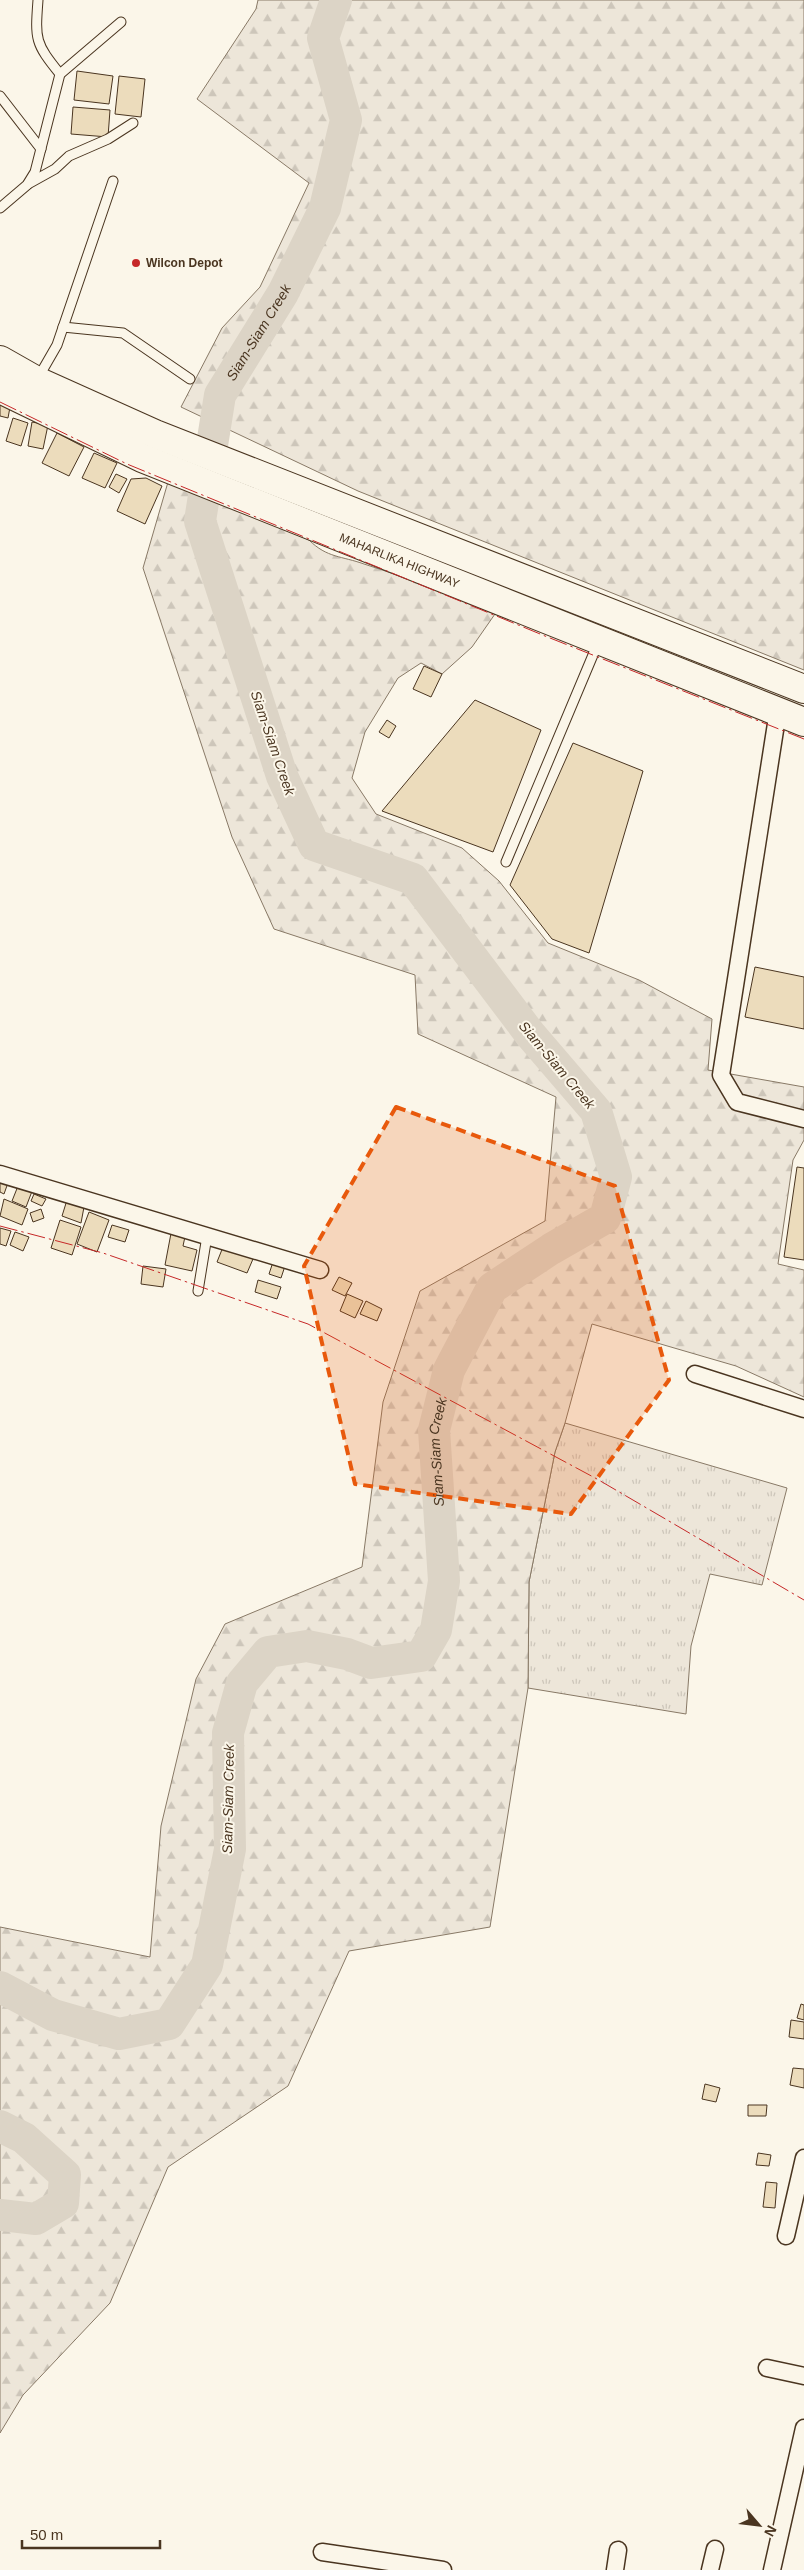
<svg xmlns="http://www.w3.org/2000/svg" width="804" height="2570" font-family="Arial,sans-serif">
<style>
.grass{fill:url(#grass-tufts);stroke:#887966}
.forest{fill:url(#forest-firs);stroke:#887966}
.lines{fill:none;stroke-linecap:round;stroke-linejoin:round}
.river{stroke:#dcd4c6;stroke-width:32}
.building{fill:#ecdcbc;stroke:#4a3520}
.lane-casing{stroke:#4a3520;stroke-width:11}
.street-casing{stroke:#4a3520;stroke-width:19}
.highway-casing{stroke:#4a3520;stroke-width:30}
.lane{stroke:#fbf6e9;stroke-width:9}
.street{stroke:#fbf6e9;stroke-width:16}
.highway{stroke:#fbf6e9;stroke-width:28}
.power{stroke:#c62828;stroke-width:1;stroke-dasharray:18 4 2.5 4;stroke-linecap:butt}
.marked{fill:#e8590c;fill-opacity:0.2;stroke:#e8590c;stroke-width:4;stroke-dasharray:10 6;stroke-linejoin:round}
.poi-dot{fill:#c62828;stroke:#fbf6e9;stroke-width:2}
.labels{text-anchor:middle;stroke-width:4;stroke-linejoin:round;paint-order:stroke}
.poi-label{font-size:12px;font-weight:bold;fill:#4a3520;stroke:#fbf6e9;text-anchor:start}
.street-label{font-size:12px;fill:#4a3520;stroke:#fbf6e9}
.water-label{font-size:14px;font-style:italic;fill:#4a3520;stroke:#fbf6e9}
</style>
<defs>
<pattern id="grass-tufts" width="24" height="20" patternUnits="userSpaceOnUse" patternTransform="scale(1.25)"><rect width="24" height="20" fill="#ede6d9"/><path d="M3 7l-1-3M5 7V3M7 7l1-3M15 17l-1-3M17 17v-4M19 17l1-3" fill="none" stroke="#cdc6ba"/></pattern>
<pattern id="forest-firs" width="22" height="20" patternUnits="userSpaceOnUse" patternTransform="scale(1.25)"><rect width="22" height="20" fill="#ede6d9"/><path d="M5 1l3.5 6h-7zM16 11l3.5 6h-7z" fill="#cdc6ba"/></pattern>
</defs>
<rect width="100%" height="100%" fill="#fbf6e9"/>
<polygon class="grass" points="565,1423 787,1488 762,1585 710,1574 691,1646 686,1714 528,1688 529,1582 555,1452"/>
<g class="forest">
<polygon points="258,0 804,0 804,670 358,491 181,407 222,328 260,287 309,183 197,99 256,9"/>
<path d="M168 482 212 498 309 540C327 558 342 556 364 564 409 578 452 597 495 614L472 647 442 674 421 663 398 678 365 732 352 778 376 814 462 848 499 881 548 943 639 980 712 1019 708 1070 804 1087V1140L793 1160 778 1264 804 1270V1397L736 1366 592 1324 565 1423 555 1452 529 1582 528 1688 490 1927 349 1951 288 2086 168 2167 110 2303 23 2395 0 2433V1927L150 1957 161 1826 196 1679 225 1624 362 1567 383 1402 420 1291 545 1221 556 1097 418 1034 415 975 274 929 232 837 143 568Z"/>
</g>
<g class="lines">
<g class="river">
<path id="s1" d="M0 1987 53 2015 119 2034 169 2024 207 1965 230 1849 228 1733 242 1683 268 1652 307 1646 347 1654 371 1663 421 1656 436 1630 444 1581 434 1430 449 1370 492 1288 551 1249 605 1218 616 1177 596 1111 530 1034 413 879 314 845 282 776 200 521 220 395 283 293 325 208 346 120 323 38 336 0"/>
<polyline points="0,2126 24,2138 65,2175 63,2203 36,2219 0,2215"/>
</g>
</g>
<g class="building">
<polygon points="77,71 113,76 109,104 74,100"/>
<polygon points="119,76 145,79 141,117 115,114"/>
<polygon points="73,107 110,110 108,137 71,134"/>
<polygon points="0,404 10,407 8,418 0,416"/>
<polygon points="13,418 28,423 21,446 6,441"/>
<polygon points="32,422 48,425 43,449 28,446"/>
<polygon points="57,433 84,447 69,476 42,463"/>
<polygon points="94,453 117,463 105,488 82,478"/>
<polygon points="116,474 127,479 119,493 109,487"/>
<polygon points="146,478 162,486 145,524 117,511 131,479"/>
<polygon points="424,666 442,674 431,697 413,689"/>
<polygon points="475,700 541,730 493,852 382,811"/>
<polygon points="387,720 396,726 389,738 379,732"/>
<polygon points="573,743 643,771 589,953 552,939 510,885"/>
<polygon points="755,967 804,977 804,1029 745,1017"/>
<polygon points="797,1167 804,1168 804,1260 784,1257"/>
<polygon points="0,1176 9,1180 4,1194 0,1192"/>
<polygon points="20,1181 34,1186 26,1207 12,1201"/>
<polygon points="34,1194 46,1199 42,1206 31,1201"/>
<polygon points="4,1199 28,1209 22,1225 0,1216"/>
<polygon points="67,1200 84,1207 81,1223 62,1216"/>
<polygon points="41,1209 44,1218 33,1222 30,1213"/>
<polygon points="89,1212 109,1220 97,1252 77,1244"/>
<polygon points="60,1220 81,1227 72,1255 51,1248"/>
<polygon points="112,1225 129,1230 125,1242 108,1237"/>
<polygon points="0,1228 11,1231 6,1246 0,1244"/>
<polygon points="172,1228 186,1232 183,1246 197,1250 192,1271 165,1265"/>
<polygon points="15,1232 29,1237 23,1251 10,1245"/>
<polygon points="223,1247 253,1259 247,1273 217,1262"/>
<polygon points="273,1262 285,1266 281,1278 269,1274"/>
<polygon points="143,1266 166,1269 163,1287 141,1284"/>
<polygon points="339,1277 352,1283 345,1296 332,1290"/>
<polygon points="258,1280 281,1287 277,1299 255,1292"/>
<polygon points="347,1294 363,1301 355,1318 340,1311"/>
<polygon points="366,1301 382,1309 377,1321 360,1314"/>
<polygon points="801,2004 804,2005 804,2020 797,2018"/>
<polygon points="791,2020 804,2022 804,2039 789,2037"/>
<polygon points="793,2068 804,2069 804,2088 790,2085"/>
<polygon points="705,2084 720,2088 716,2102 702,2099"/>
<polygon points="748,2105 767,2105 766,2116 748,2116"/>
<polygon points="758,2153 771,2155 769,2166 756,2165"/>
<polygon points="766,2182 777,2183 775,2208 763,2207"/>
</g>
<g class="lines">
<g class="lane-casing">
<g id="lane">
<path d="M38 0C35 40 35 43 60 74"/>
<polyline points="0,96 41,149"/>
<polyline points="28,184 55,169 69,156 108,139 133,123"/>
<polyline points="0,208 27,185 35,172 60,74 121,22"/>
<polyline points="63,327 123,333 190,379"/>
<polyline points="38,378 57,345 113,181"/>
<polyline points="506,862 598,643"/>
<polyline points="198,1291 207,1236"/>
</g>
</g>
<g class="street-casing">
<g id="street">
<polyline points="778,711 721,1075 737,1102 804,1119"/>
<polyline points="0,1174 320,1270"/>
<polyline points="695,1374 804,1409"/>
<polyline points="786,2236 804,2158"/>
<polyline points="767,2368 804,2376"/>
<polyline points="322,2552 443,2570"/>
<polyline points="615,2570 618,2550"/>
<polyline points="710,2570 715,2549"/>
<polyline points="772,2570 804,2428"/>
</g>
</g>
<g class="highway-casing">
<g id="highway">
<polyline points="0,360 37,381 155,434 804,689"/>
<path id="s2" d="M0 389 142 458 804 722"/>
</g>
</g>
<use href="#lane" class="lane"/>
<use href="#street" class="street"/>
<use href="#highway" class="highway"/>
<g class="power">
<polyline points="0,402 127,464 545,636 804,739"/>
<polyline points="0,1226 103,1253 308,1324 597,1479 804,1600"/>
</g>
</g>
<path class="marked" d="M396 1107 615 1186 669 1380 571 1514 355 1484 304 1266Z"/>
<circle class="poi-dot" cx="136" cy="263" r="5"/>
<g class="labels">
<g class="poi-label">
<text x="146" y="267">Wilcon Depot</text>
</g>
<g class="street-label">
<text dy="4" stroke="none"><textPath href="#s2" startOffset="435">MAHARLIKA HIGHWAY</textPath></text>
</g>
<g class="water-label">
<text dy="5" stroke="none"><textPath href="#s1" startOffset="2308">Siam-Siam Creek</textPath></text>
<text transform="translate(273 743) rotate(71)" y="5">Siam-Siam Creek</text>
<text transform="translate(557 1065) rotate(50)" y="5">Siam-Siam Creek</text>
<text dy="5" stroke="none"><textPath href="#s1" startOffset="942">Siam-Siam Creek</textPath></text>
<text transform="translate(228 1799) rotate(-89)" y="5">Siam-Siam Creek</text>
</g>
</g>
<g transform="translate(759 2525) rotate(118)" stroke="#fbf6e9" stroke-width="4" paint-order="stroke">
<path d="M0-4L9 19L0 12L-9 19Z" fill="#4a3520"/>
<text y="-8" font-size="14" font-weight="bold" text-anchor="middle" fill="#4a3520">N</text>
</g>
<path d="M22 2540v8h138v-8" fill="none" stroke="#4a3520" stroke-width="2.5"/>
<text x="30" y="2540" font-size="15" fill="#4a3520" stroke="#fbf6e9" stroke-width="4" paint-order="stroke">50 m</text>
</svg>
